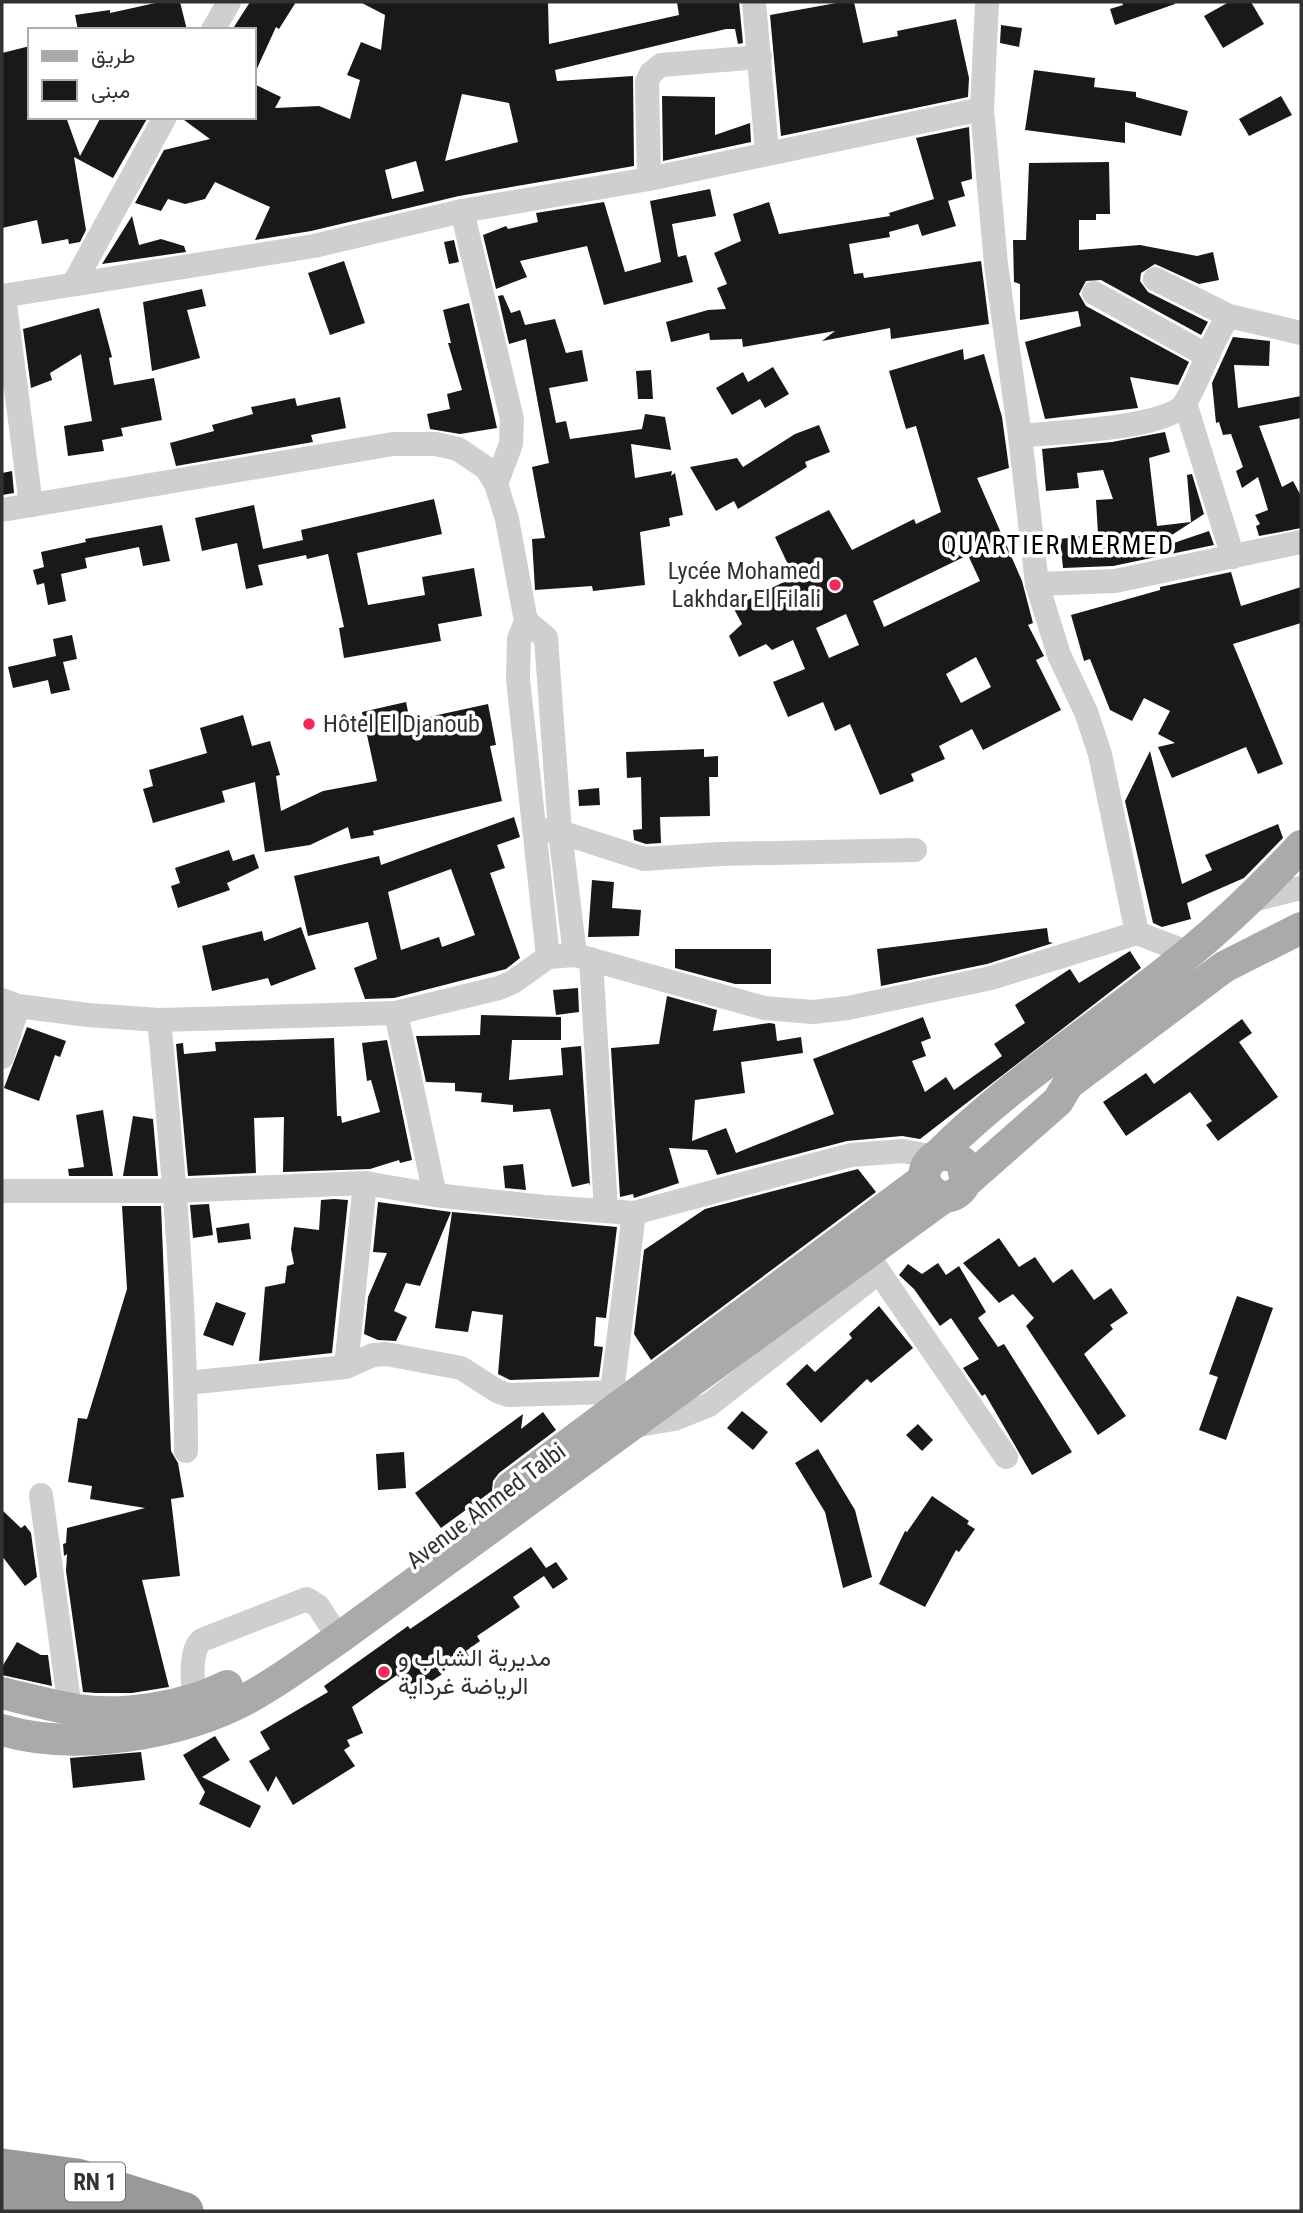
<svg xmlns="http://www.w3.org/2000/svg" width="1303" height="2213" font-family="'Roboto Condensed',Vazirmatn,sans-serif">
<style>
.building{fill:#191919;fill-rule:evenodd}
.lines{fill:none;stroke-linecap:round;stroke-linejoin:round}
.minor{stroke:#cfcfcf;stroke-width:24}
.major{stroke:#aaa;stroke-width:32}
.highway{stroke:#999;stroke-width:37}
.poi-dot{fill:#f3295a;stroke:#fff;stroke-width:2.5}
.labels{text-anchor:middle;stroke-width:7;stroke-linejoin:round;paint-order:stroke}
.shield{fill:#fff;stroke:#707070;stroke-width:2}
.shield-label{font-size:23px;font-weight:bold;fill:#323232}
.poi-label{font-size:24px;fill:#323232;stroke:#fff;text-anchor:start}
.street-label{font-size:24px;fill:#323232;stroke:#fff}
.neighbourhood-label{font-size:26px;letter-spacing:2px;fill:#000;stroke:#fff}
</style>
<rect width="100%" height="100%" fill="#fff"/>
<g class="building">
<polygon points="160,2 180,2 187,30 78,30 75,15 110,10 110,13"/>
<polygon points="250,2 296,2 279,29 276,27 254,75 254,30 232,30"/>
<path d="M360 2H548L549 44 679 15 677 2H739L743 43 738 44 735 29H726L555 70 557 81 633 76 634 166 459 196 311 231 255 240 270 207 215 182 205 199 185 204 168 199 161 211 135 203 164 150 210 139 180 117H254V84L281 97 275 108 319 106 350 119 360 80 347 75 361 42 381 50 385 15ZM462 94 509 103 518 142 445 161ZM416 161 424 191 392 199 385 170Z"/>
<polygon points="842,2 854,2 863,43 898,36 897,31 956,19 969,78 968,97 781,136 770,15"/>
<polygon points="1122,2 1174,2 1175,4 1115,25 1110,9 1123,5"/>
<polygon points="1229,2 1251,2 1264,24 1223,48 1204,16"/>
<polygon points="1001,25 1022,28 1019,47 1000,43"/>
<polygon points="30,46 30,117 66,117 80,156 101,117 148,117 113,178 74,157 86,230 80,242 69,244 68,239 42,244 37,220 2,228 2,53"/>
<polygon points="1034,70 1095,78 1094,87 1136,92 1136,97 1188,111 1181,136 1125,122 1125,143 1025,130"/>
<polygon points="662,96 715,97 715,135 750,123 751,142 663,161"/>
<polygon points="1281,96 1292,115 1249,136 1239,119"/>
<polygon points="969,127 972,179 961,182 965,196 948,201 956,226 922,236 918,224 889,232 890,237 849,244 854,274 863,273 864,278 981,261 989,324 891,339 890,328 822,341 835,331 743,347 742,339 710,340 709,333 671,342 666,322 708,310 726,309 717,288 727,284 714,253 741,241 733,214 769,202 779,234 890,216 889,213 934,199 916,138"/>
<polygon points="1109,162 1110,214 1096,214 1096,220 1079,220 1079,250 1140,245 1197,256 1213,252 1219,280 1199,284 1155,264 1141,273 1140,281 1148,292 1208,322 1201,335 1101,280 1086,281 1079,294 1086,306 1189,362 1178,385 1130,377 1138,408 1045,419 1025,342 1081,326 1078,311 1020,320 1020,284 1014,282 1013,240 1026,240 1029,163"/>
<polygon points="710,189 716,216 672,224 678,257 686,255 693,282 604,305 587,246 520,261 527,277 496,289 483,235 506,226 508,229 538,222 536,213 604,202 625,272 661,262 650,201"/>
<polygon points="132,216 139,245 161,239 184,246 186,252 102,264"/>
<polygon points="454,240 459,262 449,264 444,242"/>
<polygon points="344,261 365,323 330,335 308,273"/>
<polygon points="202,289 206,306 187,310 200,358 152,371 143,302"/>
<polygon points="503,295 511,313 520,310 525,325 555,319 566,353 582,350 588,381 549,388 556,423 566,421 570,439 642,429 645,414 665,417 671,450 631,444 635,478 672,471 671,476 675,473 683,515 669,518 670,526 640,532 645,585 593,591 592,586 535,590 532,539 545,538 532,467 549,463 526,339 509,344 498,296"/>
<polygon points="469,303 497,428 460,434 430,429 427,414 450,409 447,394 462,390 448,343 451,343 443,310"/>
<polygon points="99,308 112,357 109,358 114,385 154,378 162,420 121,428 123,436 102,440 104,451 68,456 64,426 92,421 81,354 50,373 52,380 31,388 23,329"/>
<polygon points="1233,337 1270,341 1269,366 1234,365 1238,408 1301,396 1301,418 1259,426 1282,487 1293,481 1301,496 1301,528 1259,536 1256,526 1260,524 1255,515 1268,510 1258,477 1242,488 1236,471 1243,467 1231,434 1223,435 1219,422 1216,423 1212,383"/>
<path d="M963 349 964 360 984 354 1002 417 1009 468 977 478 1022 581 1033 623 1028 625 1044 656 1036 660 1061 710 983 750 972 729 939 746 945 759 911 774 914 781 880 795 850 724 835 731 823 702 788 717 773 682 805 669 793 640 772 650 766 644 739 657 729 636 742 624 733 607 794 577 775 537 829 510 852 550 914 519 916 524 941 512 916 426 906 429 889 371ZM968 555 980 581 884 627 873 601ZM846 614 859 645 829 658 816 628ZM976 657 991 687 961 703 946 674Z"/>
<polygon points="773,367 789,394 765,408 760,399 732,415 716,388 743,372 748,382"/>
<polygon points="651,370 653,399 638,399 636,371"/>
<polygon points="340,397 346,428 311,435 313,442 176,466 170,443 214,431 212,425 253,414 251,407 295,398 297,406"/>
<polygon points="819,425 830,452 805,462 807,467 738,509 734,501 716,511 690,467 737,458 743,467 795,434"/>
<polygon points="1165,432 1170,452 1149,458 1157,526 1191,522 1187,475 1192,474 1204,514 1155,546 1156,549 1209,531 1214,545 1113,566 1063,568 1060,539 1098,534 1096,500 1113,499 1103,470 1077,473 1079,488 1046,491 1042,449 1112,442"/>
<polygon points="12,471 14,493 2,495 2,473"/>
<polygon points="434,499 442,534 357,553 368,605 425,595 422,577 474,568 482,616 438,624 441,641 344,658 339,628 344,627 328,554 307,559 306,555 258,565 263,585 246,589 237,543 202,551 195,518 254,505 263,549 303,540 301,530"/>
<polygon points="162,525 170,561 143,566 139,547 85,558 87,568 61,574 66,601 48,605 44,583 37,585 33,570 44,567 41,552 86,542 85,539"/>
<polygon points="1231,572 1241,606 1301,587 1301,623 1233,644 1283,764 1258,774 1246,747 1172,778 1158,747 1175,743 1158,734 1170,711 1144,698 1132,721 1110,710 1090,659 1084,661 1071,615 1160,590 1160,587"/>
<polygon points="72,635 77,659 63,662 70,690 51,694 48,680 13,688 8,667 56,656 53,639"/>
<polygon points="406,702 410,721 488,704 496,745 490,746 502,801 373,831 374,835 351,839 348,827 310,845 265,852 255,782 222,791 225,802 153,823 143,789 153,786 149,770 207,753 200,728 243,715 252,746 270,741 280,775 276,776 281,811 323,791 377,781 362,712"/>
<polygon points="704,749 704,757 718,756 718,777 709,777 710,816 660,817 661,843 646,844 634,840 633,830 642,829 641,777 627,778 626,752"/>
<polygon points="1150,751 1182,884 1212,870 1205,855 1278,824 1283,838 1244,878 1187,903 1191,919 1162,927 1153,923 1125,801"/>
<polygon points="599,788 600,805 579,806 578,790"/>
<path d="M514 817 520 837 497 845 505 868 490 873 520 958 506 969 394 998 365 999 354 968 377 959 368 922 308 936 294 876 379 856 381 865ZM451 869 475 935 442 947 439 937 401 950 388 892Z"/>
<polygon points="229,850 233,861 254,854 259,868 227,883 230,890 178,908 171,886 180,883 175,868"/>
<polygon points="592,880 614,882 612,908 641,910 639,936 588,937"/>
<polygon points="301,927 316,969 271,986 268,978 212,991 202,946 262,931 264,941"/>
<polygon points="1047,928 1049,942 1053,943 987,964 881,986 877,949"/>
<polygon points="675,949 771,949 771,984 735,984 675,968"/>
<polygon points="1130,951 1141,968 920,1139 902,1136 847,1141 717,1175 707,1150 669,1148 679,1183 634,1198 633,1194 620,1197 611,1048 659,1044 667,996 717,1010 713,1031 770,1023 775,1024 777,1041 801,1037 803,1053 741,1062 745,1093 695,1100 692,1141 726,1128 736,1153 834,1114 813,1059 923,1017 931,1038 921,1042 926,1056 912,1061 925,1092 946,1077 954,1090 1002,1056 994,1044 1025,1023 1015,1005 1070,969 1079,983"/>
<polygon points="578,988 579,1012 556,1015 553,990"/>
<polygon points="481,1015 561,1017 561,1040 512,1040 509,1080 563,1075 561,1048 581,1046 590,1186 589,1183 572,1187 550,1109 513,1112 513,1105 481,1102 482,1093 455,1091 455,1083 426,1082 416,1036 480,1035"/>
<polygon points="1242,1019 1252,1033 1239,1042 1278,1097 1218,1141 1206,1125 1212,1121 1190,1092 1126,1136 1103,1102 1146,1073 1154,1084"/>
<polygon points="27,1027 66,1041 60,1057 55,1055 39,1101 4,1088"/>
<polygon points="334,1038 337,1116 341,1116 342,1123 380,1112 371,1080 367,1081 362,1043 387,1040 412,1160 400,1163 399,1160 370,1169 283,1172 284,1117 254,1118 256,1173 188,1176 176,1044 183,1043 184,1054 216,1051 215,1042"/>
<polygon points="103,1110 113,1176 69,1176 68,1169 84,1167 76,1115"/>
<polygon points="133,1116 153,1119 158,1176 123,1176"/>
<polygon points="523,1164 526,1190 505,1188 503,1166"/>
<polygon points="858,1169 876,1192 651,1360 634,1334 644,1250 705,1209"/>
<polygon points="334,1199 348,1200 332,1353 259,1361 265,1287 285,1283 287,1266 294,1264 291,1249 294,1227 319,1230 321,1200"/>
<polygon points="378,1202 451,1212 420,1286 406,1283 394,1311 407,1317 396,1341 378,1340 364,1334 368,1297 387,1253 373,1252"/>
<polygon points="209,1204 213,1235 193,1238 190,1205"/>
<polygon points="122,1206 161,1206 171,1451 178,1463 184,1497 171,1499 180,1576 142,1580 169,1687 132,1693 96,1693 83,1692 66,1571 67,1554 64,1556 63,1544 66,1543 67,1528 145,1508 90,1499 92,1486 68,1482 78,1418 87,1419 127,1289"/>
<polygon points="452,1212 617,1227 606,1318 596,1317 594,1346 603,1347 599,1377 510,1380 498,1374 503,1315 472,1311 468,1332 435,1328"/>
<polygon points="249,1223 251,1239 218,1243 216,1228"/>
<polygon points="999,1238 1019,1267 1035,1257 1053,1283 1072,1269 1094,1300 1111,1288 1128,1313 1110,1325 1113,1329 1084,1354 1126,1416 1098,1435 1026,1326 1034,1318 1013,1294 999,1303 963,1263"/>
<polygon points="938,1263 946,1275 959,1266 986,1312 978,1318 998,1347 1004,1344 1072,1452 1032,1475 985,1394 982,1396 963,1368 979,1359 951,1318 940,1326 914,1289 899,1275 908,1264 922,1274"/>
<polygon points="1237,1296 1273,1308 1226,1440 1199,1430 1218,1377 1209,1374"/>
<polygon points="216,1302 246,1313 233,1346 203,1335"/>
<polygon points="879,1306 913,1348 871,1383 867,1379 821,1423 786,1384 807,1364 815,1372 852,1338 849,1334"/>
<polygon points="742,1411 768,1432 753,1450 727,1428"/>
<polygon points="543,1412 556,1430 499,1473 493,1481 492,1491 441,1528 415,1493 523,1414 521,1429"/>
<polygon points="918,1424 933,1440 922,1451 906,1435"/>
<polygon points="818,1449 855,1510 872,1577 843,1588 825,1512 795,1463"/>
<polygon points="404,1452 406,1488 378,1490 376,1454"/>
<polygon points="932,1496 969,1521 967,1524 975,1529 959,1552 956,1550 925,1607 879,1584 905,1531 907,1532"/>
<polygon points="2,1510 21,1528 25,1525 31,1533 37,1577 25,1586 2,1556"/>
<polygon points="531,1547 546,1568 556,1562 568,1579 553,1589 544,1576 513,1597 520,1607 477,1636 480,1641 466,1651 469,1656 411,1695 397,1675 352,1707 363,1733 347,1740 350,1746 344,1750 355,1766 293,1805 276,1776 268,1792 249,1761 270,1749 260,1732 328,1692 324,1686 408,1626 410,1629"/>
<polygon points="17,1642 41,1655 48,1655 52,1686 2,1675 2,1667"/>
<polygon points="215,1736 230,1760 202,1777 261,1806 250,1828 199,1804 205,1792 183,1755"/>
<polygon points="141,1752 145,1780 73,1788 70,1758"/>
</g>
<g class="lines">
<g class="minor">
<polyline points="754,2 767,152"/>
<polyline points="213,30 229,2"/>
<polyline points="982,109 987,2"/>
<polyline points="649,179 647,82 651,73 661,65 760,57"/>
<polyline points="462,211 512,419 511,444 496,484"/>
<polyline points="1155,279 1229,316"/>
<polyline points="74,283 165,117"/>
<polyline points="1094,293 1208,356"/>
<polyline points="2,296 314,246 462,211 649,179 982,109 996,264 1020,436 1037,584 1059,655 1086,712 1100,754 1137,933"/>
<polyline points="4,296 31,505"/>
<polyline points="1185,403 1233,557"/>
<path d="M1020 436C1054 432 1169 429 1185 403 1202 375 1210 342 1229 316L1301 333"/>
<polyline points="2,510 393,444 436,444 458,449 486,468 496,484 507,519 526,621 519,639 518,679 548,957"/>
<polyline points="1037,584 1115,581 1301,542"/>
<polyline points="526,621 546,638 560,832 575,955"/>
<polyline points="536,829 560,832 644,859 720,854 915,850"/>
<polyline points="1249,901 1301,888"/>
<polyline points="591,959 606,1210"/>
<polyline points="2,1000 18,1006 88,1015 159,1020 396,1013 499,988 513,982 548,957 575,955 764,1008 813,1012 848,1008 991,978 1137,933 1189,953"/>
<polyline points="396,1013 435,1195"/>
<path d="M159 1020C173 1164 186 1307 186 1451"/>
<polyline points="2,1057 18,1006"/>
<polyline points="2,1191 175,1191 365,1183 435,1195 544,1207 634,1213 851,1155 903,1151 935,1157"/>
<polyline points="870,1259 1006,1457"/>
<polyline points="346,1367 365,1183"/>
<polyline points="186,1383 346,1367 373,1355 386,1354 461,1368 497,1391 508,1395 612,1392"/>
<polyline points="618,1405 612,1392 634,1213"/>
<polyline points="633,1426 674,1419 709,1405 879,1272"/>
<polyline points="41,1495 70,1709"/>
<path d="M199 1715C193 1698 187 1651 202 1640L307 1599 318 1606 339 1638"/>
</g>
<g class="major">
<path d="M938 1155C1014 1079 1106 1022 1189 953 1229 920 1266 884 1301 846"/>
<path d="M966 1182 962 1162 951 1155H938C902 1177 946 1219 966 1182L1058 1101 1068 1084 1224 967 1301 928"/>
<polyline points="510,1488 924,1179"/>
<path d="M2 1693C27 1699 52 1706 77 1710 123 1717 186 1707 227 1686"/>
<path d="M2 1730C75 1752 183 1734 250 1697 281 1680 310 1658 339 1638L944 1197"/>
</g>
<g class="highway">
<polyline points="2,2167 77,2177 185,2211"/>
<polyline points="2,2192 111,2211"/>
</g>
</g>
<g class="poi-dot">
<circle cx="835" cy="585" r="7"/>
<circle cx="309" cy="724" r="7"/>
<circle cx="384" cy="1672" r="7"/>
</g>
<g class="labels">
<rect class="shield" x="65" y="2162.5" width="60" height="39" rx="5"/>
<g class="shield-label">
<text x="95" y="2190">RN 1</text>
</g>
<g class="poi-label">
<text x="821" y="579" text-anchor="end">Lycée Mohamed<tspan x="821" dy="28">Lakhdar El Filali</tspan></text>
<text x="323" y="732">Hôtel El Djanoub</text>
<text x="398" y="1666">مديرية الشباب و<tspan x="398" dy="28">الرياضة غرداية</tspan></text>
</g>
<g class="street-label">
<text transform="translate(486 1506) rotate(-37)" y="8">Avenue Ahmed Talbi</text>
</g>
<g class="neighbourhood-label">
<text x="1058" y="554">QUARTIER MERMED</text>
</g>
</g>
<rect width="1303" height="2213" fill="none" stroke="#323232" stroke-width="7"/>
<rect x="28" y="28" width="228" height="91" fill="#ffffff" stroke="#adadad" stroke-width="2"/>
<rect x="42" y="51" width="35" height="10" fill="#aaaaaa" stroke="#adadad" stroke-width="2"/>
<text x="91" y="63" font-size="21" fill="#323232">طريق</text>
<rect x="42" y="80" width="35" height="21" fill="#191919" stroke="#adadad" stroke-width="2"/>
<text x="91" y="98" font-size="21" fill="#323232">مبنى</text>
</svg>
